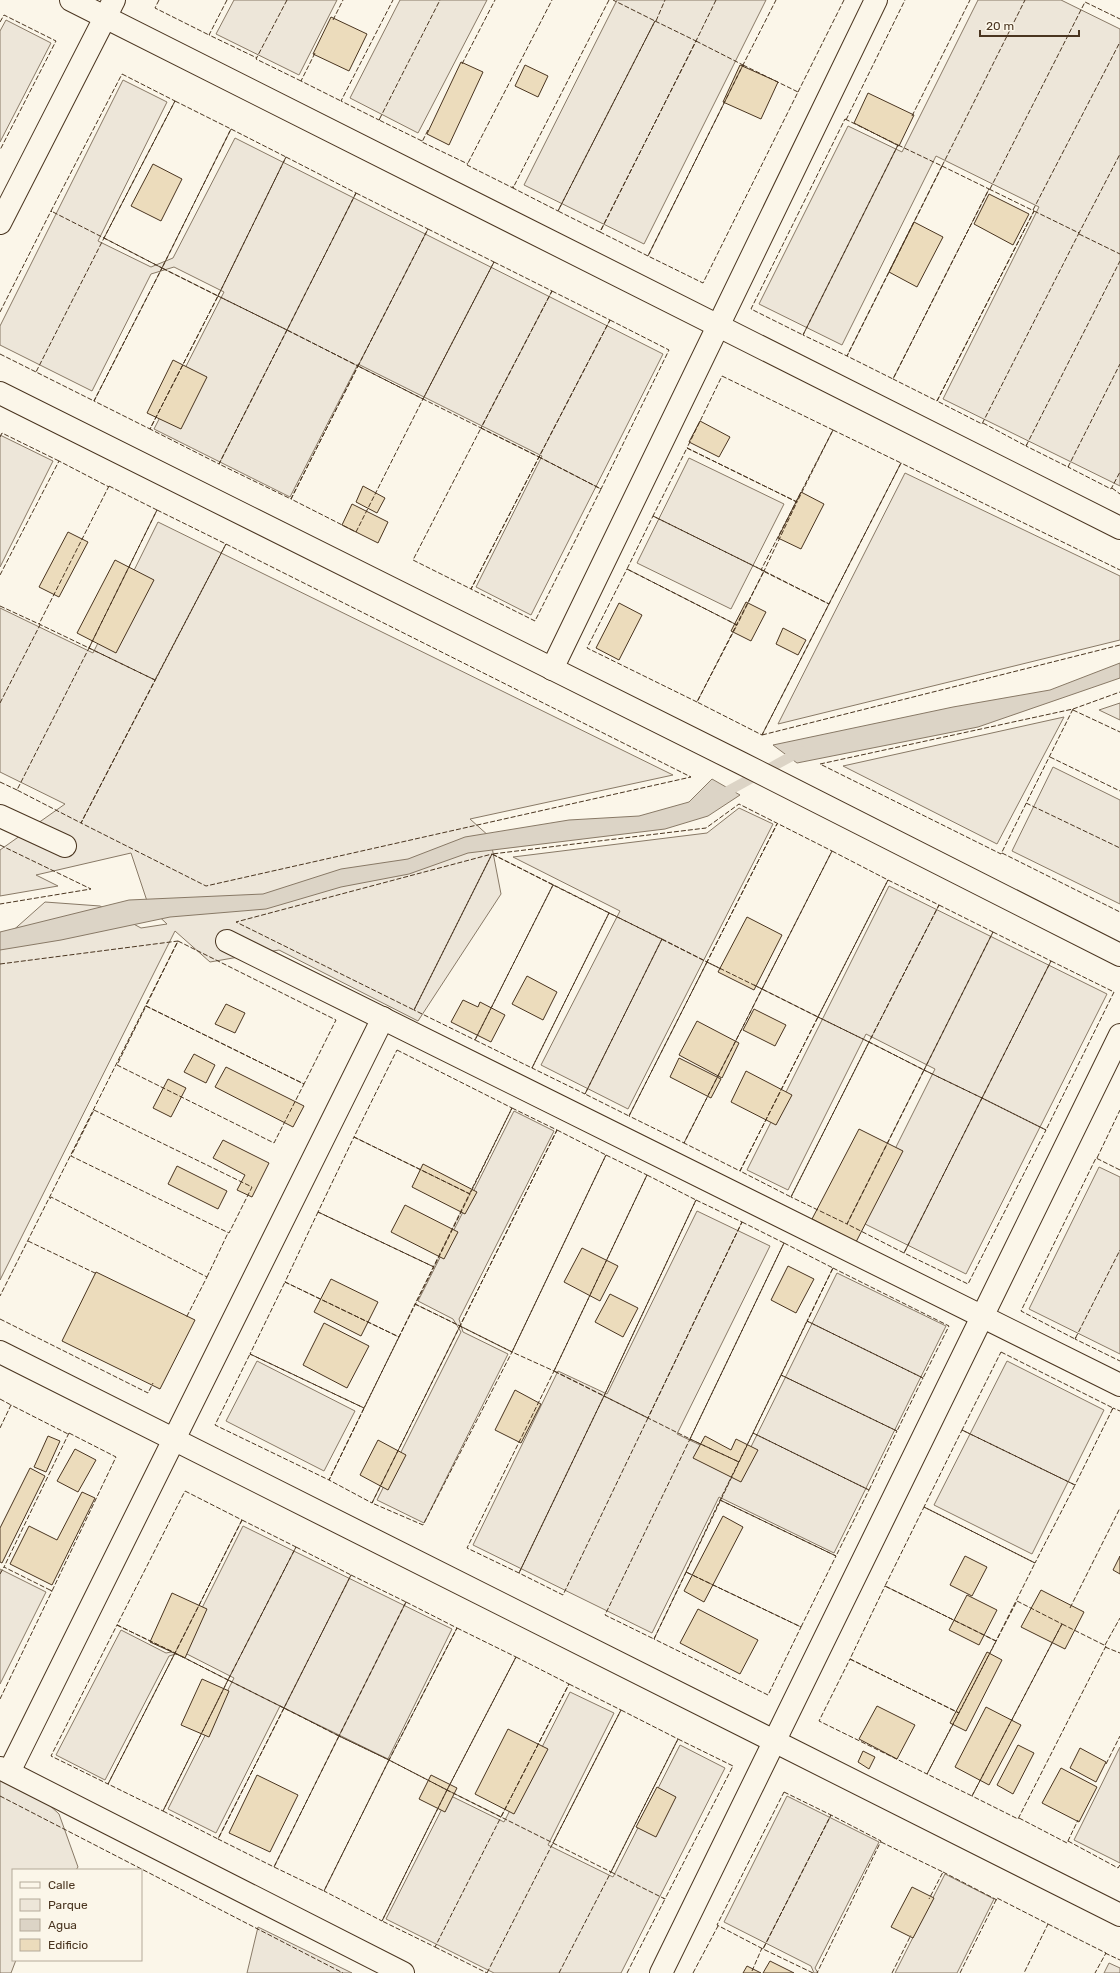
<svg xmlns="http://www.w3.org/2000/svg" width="1120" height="1973" font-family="Rubik,sans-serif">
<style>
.green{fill:#ede6d9;stroke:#887966}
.water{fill:#dcd4c6;stroke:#887966}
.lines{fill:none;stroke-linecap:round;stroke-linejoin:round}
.stream{stroke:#dcd4c6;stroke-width:10}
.building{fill:#ecdcbc;stroke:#4a3520}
.minor-casing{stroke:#4a3520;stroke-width:24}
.minor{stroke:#fbf6e9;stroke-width:22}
.fence{stroke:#4a3520;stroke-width:1;stroke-dasharray:5 2;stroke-linecap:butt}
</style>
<rect width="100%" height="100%" fill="#fbf6e9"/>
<g class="green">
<polygon points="234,0 337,0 299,75 216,34"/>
<polygon points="400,0 487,0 418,133 350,98"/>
<polygon points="617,0 766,0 644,244 524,185"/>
<polygon points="978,0 1061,0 1120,29 1120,486 943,399 1039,207 936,156 842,345 759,304 848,126 902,152"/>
<polygon points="6,20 51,43 0,142 0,31"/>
<polygon points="123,80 167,102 98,241 151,267 173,258 235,138 663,354 531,615 476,587 542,456 358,364 290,497 154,429 224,292 174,267 151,274 92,391 0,345 0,326"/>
<polygon points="0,435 53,461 0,567"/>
<polygon points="689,458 784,504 731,609 637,563"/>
<polygon points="905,473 1120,576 1120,640 778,724"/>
<polygon points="158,522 673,775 470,819 490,837 501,894 418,1021 279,950 210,962 175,931 0,1280 0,942 45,902 100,906 141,928 167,924 149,907 131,853 36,875 58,886 0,896 0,850 65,804 0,772 0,608 93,653"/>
<polygon points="1120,703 1120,720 1099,710"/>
<polygon points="1064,717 997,844 843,766"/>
<polygon points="1053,767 1120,800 1120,904 1012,851"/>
<polygon points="739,808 773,824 628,1109 541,1065 620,911 513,857 707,833"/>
<polygon points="889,886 1107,994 966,1274 859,1221 935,1069 866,1034 788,1190 747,1170"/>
<polygon points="514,1111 554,1131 459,1319 463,1332 508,1354 424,1523 377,1500 461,1332 453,1319 418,1301"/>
<polygon points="1099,1167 1120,1177 1120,1354 1029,1309"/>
<polygon points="697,1211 770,1246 677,1434 742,1465 837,1273 946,1326 834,1553 719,1497 652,1633 473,1545 558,1371 607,1394"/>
<polygon points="257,1361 355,1411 324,1471 226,1421"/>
<polygon points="1007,1361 1104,1410 1032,1554 934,1505"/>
<polygon points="243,1526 452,1629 388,1759 280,1706 216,1833 168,1809 234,1678 183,1652 169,1656 105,1780 56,1755 121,1630 166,1653 181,1650"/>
<polygon points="0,1569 46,1592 0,1684"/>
<polygon points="570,1692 614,1713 548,1845 613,1877 680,1745 725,1768 621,1973 494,1973 386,1919 449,1795 504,1822"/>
<polygon points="1120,1747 1120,1863 1074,1840"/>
<polygon points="0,1771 17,1775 59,1814 78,1867 76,1870 13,1870 13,1960 16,1960 11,1973 0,1973"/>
<polygon points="787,1796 879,1842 815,1968 818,1973 814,1973 811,1966 724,1922"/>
<polygon points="945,1874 994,1899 957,1973 895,1973"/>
<polygon points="258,1927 352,1973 247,1973"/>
<polygon points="1109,1963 1120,1968 1120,1973 1104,1973"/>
</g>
<g class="water">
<polygon points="1120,663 1120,678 978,727 797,763 773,745 953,707 1050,690"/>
<polygon points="712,779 740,795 708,816 665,829 468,853 409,874 341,887 266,909 170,917 61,940 0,950 0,932 129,900 263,894 341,869 408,859 465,837 569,820 639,816 689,802"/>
</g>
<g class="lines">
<polyline class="stream" points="719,796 801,751"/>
</g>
<g class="building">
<polygon points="331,17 367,34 349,71 313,54"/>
<polygon points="461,62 483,72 449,145 427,134"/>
<polygon points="525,65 548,76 538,97 515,86"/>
<polygon points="740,65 778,82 761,119 723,102"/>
<polygon points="868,93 914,115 899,146 854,123"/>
<polygon points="153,164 182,179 161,221 131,206"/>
<polygon points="989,194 1029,214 1013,245 974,224"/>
<polygon points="914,222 943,237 917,287 889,272"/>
<polygon points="173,360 207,377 181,429 147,413"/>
<polygon points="700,421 730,437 719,457 689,442"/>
<polygon points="363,486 385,498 377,513 356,502"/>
<polygon points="801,492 824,504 801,549 778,538"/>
<polygon points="352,504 388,522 378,543 342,525"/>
<polygon points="68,532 88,542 59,597 39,587"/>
<polygon points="115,560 154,580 116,653 77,633"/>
<polygon points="746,602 766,612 751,641 731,631"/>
<polygon points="619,603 642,615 619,660 596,648"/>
<polygon points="783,628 806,640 798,655 776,644"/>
<polygon points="747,917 782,935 754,990 718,972"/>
<polygon points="527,976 557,992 543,1020 512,1004"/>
<polygon points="463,1000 478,1007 480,1002 505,1015 491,1042 451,1022"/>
<polygon points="226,1004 245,1013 235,1033 215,1024"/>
<polygon points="754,1009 786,1025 775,1046 743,1030"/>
<polygon points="697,1021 739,1043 722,1078 679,1055"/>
<polygon points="194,1054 215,1065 206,1083 184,1072"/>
<polygon points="679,1058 721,1079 711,1098 670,1077"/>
<polygon points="226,1067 304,1106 293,1127 215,1087"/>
<polygon points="746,1071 792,1095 776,1125 731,1102"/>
<polygon points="168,1079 186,1088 171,1117 153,1108"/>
<polygon points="859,1129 903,1151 856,1242 812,1219"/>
<polygon points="223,1140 269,1163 252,1197 237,1190 245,1175 213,1158"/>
<polygon points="423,1164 477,1192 465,1214 412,1187"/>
<polygon points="177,1166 227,1191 218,1209 168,1184"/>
<polygon points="405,1205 458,1232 444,1259 391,1232"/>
<polygon points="582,1248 618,1266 600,1301 564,1282"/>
<polygon points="788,1266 814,1279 796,1313 771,1300"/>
<polygon points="96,1272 195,1320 160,1389 62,1341"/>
<polygon points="331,1279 378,1302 361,1336 314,1312"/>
<polygon points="610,1294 638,1308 623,1337 595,1322"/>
<polygon points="324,1323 369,1346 347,1388 303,1365"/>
<polygon points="515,1390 541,1404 521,1443 495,1430"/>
<polygon points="48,1436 60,1441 46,1472 34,1467"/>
<polygon points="705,1436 731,1450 736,1439 758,1450 741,1482 693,1458"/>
<polygon points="378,1440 406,1455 388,1490 360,1475"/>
<polygon points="75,1449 96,1460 78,1492 57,1481"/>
<polygon points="30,1468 45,1476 2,1563 0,1562 0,1528"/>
<polygon points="82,1492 95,1498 52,1585 10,1564 29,1526 57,1540"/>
<polygon points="723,1516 743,1527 704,1602 684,1591"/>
<polygon points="965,1556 987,1567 972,1596 950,1585"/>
<polygon points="1120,1556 1120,1574 1113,1570"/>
<polygon points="1041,1590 1084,1612 1065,1649 1021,1627"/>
<polygon points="172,1593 207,1609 185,1658 150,1642"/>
<polygon points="967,1595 997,1610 979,1645 949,1630"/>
<polygon points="698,1609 758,1640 740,1674 680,1643"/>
<polygon points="987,1652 1002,1660 966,1731 950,1723"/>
<polygon points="202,1679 229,1691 209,1737 181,1725"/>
<polygon points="877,1706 915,1725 897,1759 859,1739"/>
<polygon points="986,1707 1021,1725 989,1785 955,1767"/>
<polygon points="508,1729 548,1749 514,1814 475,1794"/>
<polygon points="1018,1745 1034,1753 1013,1794 997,1785"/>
<polygon points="1080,1748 1106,1762 1096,1782 1070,1768"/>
<polygon points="863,1751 875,1757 869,1769 858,1762"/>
<polygon points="1061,1768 1097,1787 1079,1822 1042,1803"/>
<polygon points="257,1775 298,1795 270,1852 229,1833"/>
<polygon points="431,1775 457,1788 445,1812 419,1799"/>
<polygon points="657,1787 676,1797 656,1837 636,1827"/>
<polygon points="912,1887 934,1898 913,1938 891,1927"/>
<polygon points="770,1961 794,1973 763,1973"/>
<polygon points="747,1966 761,1973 743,1973"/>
</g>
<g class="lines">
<g class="minor-casing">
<g id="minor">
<polyline points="71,0 1120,528"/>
<polyline points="0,223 114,0"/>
<polyline points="0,393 741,763 1120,955"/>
<polyline points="552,669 876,0"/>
<polyline points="0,816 65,846"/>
<polyline points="227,941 1120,1385"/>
<polyline points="0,1352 1120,1915"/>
<polyline points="0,1768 403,1973"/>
<polyline points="9,1772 383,1018"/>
<polyline points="661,1973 1120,1035"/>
</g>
</g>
<use href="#minor" class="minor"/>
<g class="fence">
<polyline points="159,0 155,8 209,35 210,34"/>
<polyline points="227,0 209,35 257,58"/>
<polyline points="287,0 256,59 301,81 302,80"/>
<polyline points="609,0 513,188 558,211 655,21 613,0"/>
<polyline points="333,20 343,0"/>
<polygon points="655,21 696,41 600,232 558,211"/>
<polyline points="656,21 665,0"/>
<polyline points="0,22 4,15 56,41 0,150"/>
<polygon points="696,41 743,65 648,256 600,232"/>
<polyline points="697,42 696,41 716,0"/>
<polyline points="315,53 301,81 341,101 342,100"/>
<polyline points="462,64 495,0"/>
<polygon points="743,65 798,92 703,283 648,256"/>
<polyline points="744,66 743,65 776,0"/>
<polygon points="122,74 175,101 104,238 51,211"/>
<polyline points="798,92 844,0"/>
<polygon points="175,101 231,129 162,268 104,238"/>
<polyline points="912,116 970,0"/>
<polyline points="380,119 379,120 341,101 393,0"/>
<polygon points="845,119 898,145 803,335 751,309"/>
<polyline points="846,120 905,0"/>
<polygon points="231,129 286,157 218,296 162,268"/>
<polyline points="428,130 422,142 468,164"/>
<polyline points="422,141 379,120 440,0"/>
<polygon points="898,145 942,166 847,356 803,335"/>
<polygon points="286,157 356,193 287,330 218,296"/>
<polygon points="942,166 989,189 893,379 847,356"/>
<polyline points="942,166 1025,0"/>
<polyline points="513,186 513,188 467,165 552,0"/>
<polygon points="989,189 1034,211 937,401 893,379"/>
<polyline points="990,189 1085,2 1120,19"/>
<polygon points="356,193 428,229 358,366 287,330"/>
<polyline points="1033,210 1120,42"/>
<polygon points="1034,211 1079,233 982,424 937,401"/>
<polygon points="428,229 494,262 423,399 358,366"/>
<polyline points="1078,232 1079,233 1120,154"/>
<polyline points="1079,234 1120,254"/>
<polygon points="104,238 162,268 94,401 36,372"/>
<polygon points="494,262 552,291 481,428 423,399"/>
<polygon points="162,268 218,296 150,429 94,401"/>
<polygon points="552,291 610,320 539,457 481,428"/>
<polygon points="218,296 287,330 219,464 150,429"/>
<polyline points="0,312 51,211 52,212"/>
<polygon points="610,320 669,350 601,489 539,457"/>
<polygon points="287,330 358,366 291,499 219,464"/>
<polyline points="0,354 36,372 37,370"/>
<polygon points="358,366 423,399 356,532 291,499"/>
<polygon points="722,376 833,430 797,502 687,448"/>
<polyline points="983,423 1026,446 1120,261"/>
<polygon points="481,428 539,457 471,589 413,560"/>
<polygon points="833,430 901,463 829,604 761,570"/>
<polyline points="0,437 2,433 59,461 58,463"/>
<polyline points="1027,444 1026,446 1068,467 1120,364"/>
<polygon points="687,448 797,502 764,571 653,516"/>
<polygon points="539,457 601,489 535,621 471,589"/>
<polyline points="1069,466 1068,467 1111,489 1120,472"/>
<polygon points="109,486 157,510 89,648 39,624"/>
<polyline points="1112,488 1120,494"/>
<polygon points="157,510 226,544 155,680 89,648"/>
<polygon points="653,516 764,571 737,625 627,569"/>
<polygon points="226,544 691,777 206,886 81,823"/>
<polygon points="627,569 737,625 697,702 587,648"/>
<polygon points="764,571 829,604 762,735 697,702"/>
<polyline points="0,575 59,461 109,487"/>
<polyline points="0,606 39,624 40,623"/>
<polygon points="89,648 155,680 81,823 17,790"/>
<polyline points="0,703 40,625"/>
<polygon points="1073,709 1001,854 820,764"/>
<polyline points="1073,709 1120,692"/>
<polyline points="1073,710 1120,732"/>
<polyline points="762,735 901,463 1120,570"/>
<polyline points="762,735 1120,645"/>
<polyline points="1050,757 1120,791"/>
<polyline points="0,782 17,790"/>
<polyline points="1026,803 1120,848"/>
<polyline points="0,845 91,889 0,904"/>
<polygon points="832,851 888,880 818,1017 762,989"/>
<polyline points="1002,853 1120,912"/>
<polygon points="492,854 414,1010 236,922"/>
<polygon points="492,854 553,885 475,1040 414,1010"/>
<polygon points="888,880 939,905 869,1042 818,1017"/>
<polygon points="553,885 609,913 532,1068 475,1040"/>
<polygon points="939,905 993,932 924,1070 869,1042"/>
<polygon points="609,913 662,939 585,1094 532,1068"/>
<polygon points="993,932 1051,961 982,1098 924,1070"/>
<polygon points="662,939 707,962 629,1116 585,1094"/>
<polygon points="178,941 336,1020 304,1084 146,1006"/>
<polygon points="1051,961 1114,992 1046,1130 982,1098"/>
<polygon points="707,962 762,989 684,1143 629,1116"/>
<polyline points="0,964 178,941 0,1296"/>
<polyline points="721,969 707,962 777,824"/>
<polyline points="754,985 762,989 832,851 739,804 706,828 492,854 707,962 777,824"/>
<polygon points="762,989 818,1017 740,1171 684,1143"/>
<polygon points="146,1006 304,1084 274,1143 117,1065"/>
<polygon points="818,1017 869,1042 791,1197 740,1171"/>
<polygon points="869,1042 924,1070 847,1224 791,1197"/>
<polygon points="397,1050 512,1108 470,1194 354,1137"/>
<polygon points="924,1070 982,1098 904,1253 847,1224"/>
<polygon points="982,1098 1046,1130 968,1284 904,1253"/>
<polygon points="512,1108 557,1130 460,1326 415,1304"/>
<polygon points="94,1110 252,1187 229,1233 71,1156"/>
<polygon points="557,1130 606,1155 512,1352 460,1326"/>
<polygon points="354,1137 470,1194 434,1267 318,1212"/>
<polygon points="606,1155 647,1175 554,1371 512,1352"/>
<polyline points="1097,1158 1120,1110"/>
<polyline points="1120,1170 1096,1158 1021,1311 1075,1339 1120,1250"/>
<polygon points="647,1175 696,1200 604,1396 554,1371"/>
<polyline points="50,1199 51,1197 207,1277 186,1318"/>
<polygon points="696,1200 742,1222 648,1418 604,1396"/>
<polygon points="318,1212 434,1267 399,1337 285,1282"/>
<polygon points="742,1222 784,1243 690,1439 648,1418"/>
<polyline points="28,1241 97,1274"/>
<polygon points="784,1243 833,1268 739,1462 690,1439"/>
<polygon points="833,1268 949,1326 923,1378 807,1321"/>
<polyline points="207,1277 228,1233"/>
<polygon points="285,1282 399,1337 364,1408 250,1354"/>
<polygon points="415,1304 460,1326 372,1503 329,1480"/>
<polyline points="0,1319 148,1393 153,1383"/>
<polygon points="807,1321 923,1378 897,1431 781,1375"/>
<polygon points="460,1326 512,1352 423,1525 372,1503"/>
<polyline points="1076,1337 1075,1339 1120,1361"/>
<polygon points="1001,1352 1113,1408 1075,1485 962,1430"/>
<polygon points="250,1354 364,1408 329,1480 215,1425"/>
<polygon points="554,1371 604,1396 519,1573 467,1548"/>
<polygon points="781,1375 897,1431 869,1490 753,1433"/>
<polygon points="604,1396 648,1418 563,1595 519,1573"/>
<polyline points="0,1399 11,1405 10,1406"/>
<polyline points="1112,1410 1113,1408 1120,1411"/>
<polyline points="0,1428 11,1405 68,1434"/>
<polygon points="962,1430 1075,1485 1035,1563 924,1507"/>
<polygon points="69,1433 116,1457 52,1591 4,1567"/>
<polygon points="753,1433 869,1490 836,1556 720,1500"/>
<polygon points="690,1439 739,1462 654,1639 605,1615"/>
<polygon points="185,1491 242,1520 175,1653 117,1625"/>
<polygon points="720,1500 836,1556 801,1627 686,1572"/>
<polygon points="924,1507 1035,1563 996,1641 885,1586"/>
<polygon points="242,1520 296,1547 228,1680 175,1653"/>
<polygon points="296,1547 351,1575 284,1708 228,1680"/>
<polygon points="686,1572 801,1627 768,1695 654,1639"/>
<polyline points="0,1574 4,1567"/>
<polygon points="351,1575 406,1602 339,1736 284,1708"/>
<polygon points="885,1586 996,1641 959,1713 850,1659"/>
<polygon points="1017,1601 1062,1624 972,1796 927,1774"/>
<polygon points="406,1602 457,1628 389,1760 339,1736"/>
<polyline points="1070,1608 1120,1508"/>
<polygon points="1062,1624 1106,1646 1018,1819 972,1796"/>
<polygon points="117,1625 175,1653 108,1784 51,1756"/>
<polygon points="457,1628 516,1657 447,1790 389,1760"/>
<polyline points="1105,1645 1120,1618"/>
<polyline points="1105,1647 1120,1653"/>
<polygon points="175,1653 228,1680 163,1811 108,1784"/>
<polygon points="516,1657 569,1684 501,1817 447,1790"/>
<polygon points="850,1659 959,1713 927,1774 819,1721"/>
<polygon points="228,1680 284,1708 218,1839 163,1811"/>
<polygon points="569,1684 621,1710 553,1843 501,1817"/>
<polyline points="0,1699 52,1591 50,1590"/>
<polygon points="284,1708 339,1736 274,1867 218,1839"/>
<polygon points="621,1710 678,1739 611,1872 553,1843"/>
<polygon points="339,1736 389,1760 324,1891 274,1867"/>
<polygon points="678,1739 733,1766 665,1899 611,1872"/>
<polygon points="389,1760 447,1790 382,1921 324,1891"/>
<polyline points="1106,1764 1120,1736"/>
<polygon points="447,1790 501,1817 435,1947 382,1921"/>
<polygon points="784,1792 831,1815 763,1949 717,1925"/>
<polyline points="0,1796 343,1973"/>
<polyline points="1019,1818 1067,1843 1078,1820"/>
<polyline points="1068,1841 1118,1868 1120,1865"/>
<polyline points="881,1842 943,1872 929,1899"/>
<polyline points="943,1872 997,1900"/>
<polyline points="1048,1924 1106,1953 1095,1973"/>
<polyline points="435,1947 487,1973"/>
<polyline points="1105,1953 1120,1960"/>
<polyline points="752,1971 762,1948"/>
<polyline points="487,1973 553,1843"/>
<polyline points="559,1973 611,1872 609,1871"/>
<polyline points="627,1973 665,1899 663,1898"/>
<polyline points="693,1973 718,1926"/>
<polyline points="813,1973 763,1949 831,1815 881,1841 817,1973"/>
<polyline points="892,1973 911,1935"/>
<polyline points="960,1973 997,1898 1048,1924 1024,1973"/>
</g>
</g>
<rect x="12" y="1869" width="130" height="92" fill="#fbf6e9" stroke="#b4a999"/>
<rect x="20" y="1882" width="20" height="6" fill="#fbf6e9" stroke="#b4a999"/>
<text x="48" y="1889" font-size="12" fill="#4a3520">Calle</text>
<rect x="20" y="1899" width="20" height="12" fill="#ede6d9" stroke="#b4a999"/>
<text x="48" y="1909" font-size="12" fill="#4a3520">Parque</text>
<rect x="20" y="1919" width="20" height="12" fill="#dcd4c6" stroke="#b4a999"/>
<text x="48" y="1929" font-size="12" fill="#4a3520">Agua</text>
<rect x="20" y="1939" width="20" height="12" fill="#ecdcbc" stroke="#b4a999"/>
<text x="48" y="1949" font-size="12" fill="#4a3520">Edificio</text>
<path d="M980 30v6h99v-6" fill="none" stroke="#4a3520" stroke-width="2"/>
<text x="986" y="30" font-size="12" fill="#4a3520" stroke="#fbf6e9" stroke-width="3" paint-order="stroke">20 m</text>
</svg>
